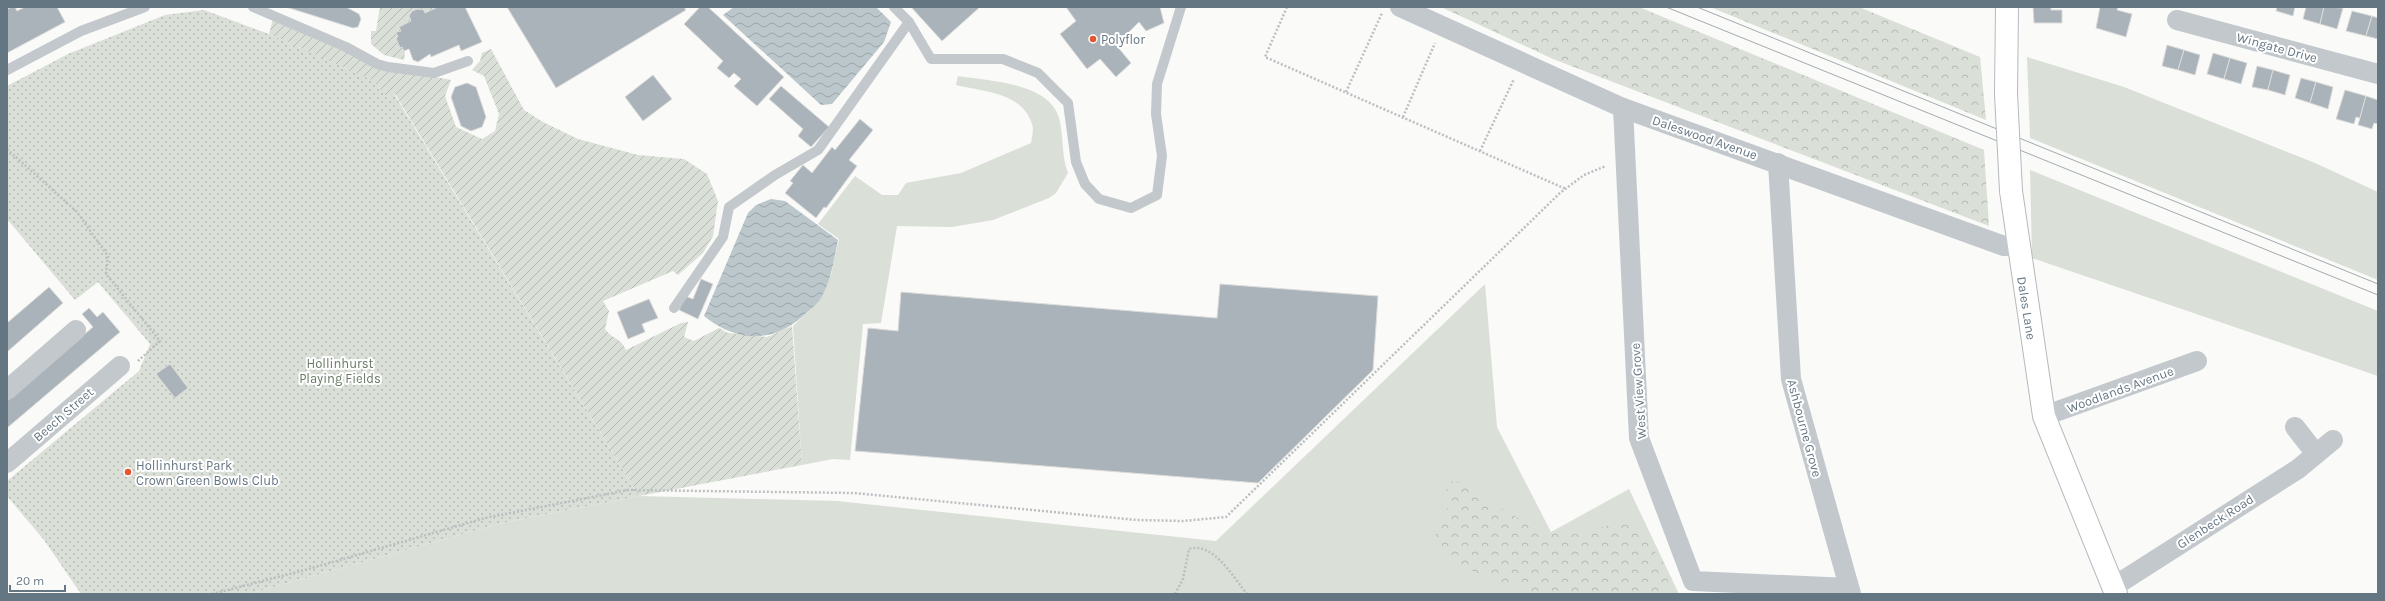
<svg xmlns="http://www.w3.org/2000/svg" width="2385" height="601" font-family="Karla,sans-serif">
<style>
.grass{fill:#dadfd7}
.forest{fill:url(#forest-crowns)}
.park{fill:url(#park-dots)}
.garden{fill:url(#garden-furrows)}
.water{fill:url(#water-waves)}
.building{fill:#aab3b9;stroke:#dcdcda}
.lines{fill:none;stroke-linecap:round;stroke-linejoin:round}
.primary-casing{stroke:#b5babe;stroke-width:24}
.path{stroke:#bbbfc2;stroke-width:2.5;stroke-dasharray:2 2;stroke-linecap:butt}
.service{stroke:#c3c8cc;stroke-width:10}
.minor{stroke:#c3c8cc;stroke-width:20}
.primary{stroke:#fff;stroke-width:22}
.tram{stroke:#a2aab0;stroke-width:1}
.primary-bridge-casing{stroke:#b5babe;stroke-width:24;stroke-linecap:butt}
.primary-bridge{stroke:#fff;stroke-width:22}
.poi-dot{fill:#e4572e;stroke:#fff;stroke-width:1.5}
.labels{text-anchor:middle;stroke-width:4;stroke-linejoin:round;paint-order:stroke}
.poi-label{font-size:13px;fill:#657683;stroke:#fff;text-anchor:start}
.street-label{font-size:13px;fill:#657683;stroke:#fff}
.park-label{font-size:13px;fill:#687a64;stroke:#fff}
</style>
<defs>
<pattern id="forest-crowns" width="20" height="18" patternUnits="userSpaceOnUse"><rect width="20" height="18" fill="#dadfd7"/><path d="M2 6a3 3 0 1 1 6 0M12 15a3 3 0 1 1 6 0" fill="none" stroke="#b4b9b4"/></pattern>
<pattern id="park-dots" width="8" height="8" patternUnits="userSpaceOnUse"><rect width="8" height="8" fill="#dadfd7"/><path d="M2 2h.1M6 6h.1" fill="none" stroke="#b4b9b4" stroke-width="1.8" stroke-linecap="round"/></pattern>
<pattern id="garden-furrows" width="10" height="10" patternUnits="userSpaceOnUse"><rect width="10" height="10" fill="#dadfd7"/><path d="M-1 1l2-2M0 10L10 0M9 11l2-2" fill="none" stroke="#b4b9b4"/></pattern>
<pattern id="water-waves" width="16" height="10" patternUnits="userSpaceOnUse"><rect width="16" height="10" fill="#bbc7cb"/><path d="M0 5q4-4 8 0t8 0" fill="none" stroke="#9ca6aa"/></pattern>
</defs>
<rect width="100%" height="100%" fill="#fafaf8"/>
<g class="grass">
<polygon points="2027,57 2124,87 2315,163 2378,192 2378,280 2030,138"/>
<path d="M958 76C987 81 1049 82 1059 118 1064 136 1061 155 1068 173L1056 193 1049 198 993 220 952 227 897 226 881 323 863 324 850 460 833 459 802 465 793 326 817 303 831 275 839 239 818 224 855 176 882 195H898L906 183 961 173 1031 143C1032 138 1034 129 1032 124 1022 92 984 92 956 85Z"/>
<polygon points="2030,170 2378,311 2378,376 2032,258"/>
<polygon points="1485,284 1497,427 1551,532 1629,489 1679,594 249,594 502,523 639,496 837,501 1216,541"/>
</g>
<g class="forest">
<polygon points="1441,7 1639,7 1984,150 1989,226 1553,59"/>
<polygon points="1710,7 1859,7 1980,57 1986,120"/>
<polygon points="1439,481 1461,482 1479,495 1540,531 1570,535 1611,525 1635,525 1665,565 1670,594 1535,594 1456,565 1437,549 1434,538 1453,497"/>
</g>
<polygon class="park" points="204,10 269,34 375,81 388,99 394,94 639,496 502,523 249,594 81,594 44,540 7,496 7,481 139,371 150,344 98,282 75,300 7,219 7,86 68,54 165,15"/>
<g class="garden">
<polygon points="380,7 438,7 425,13 424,10 418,9 412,11 409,16 411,21 399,27 401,31 396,32 398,37 396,38 400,48 402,47 405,51 404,60 384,55 371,44 371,31 376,31"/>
<path d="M273 19 379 66 451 80 445 96 456 127 482 139 495 131 499 114 484 76 472 70 480 61 482 53 491 49 524 110 543 122 578 139 638 155 684 159 707 174 718 201 713 236 703 253 678 275 673 271 603 301 609 311 605 329C613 340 619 336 626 350L681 323 688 322 684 337 694 341 719 328 728 333 767 337 792 326 802 465 639 496 395 94 388 99 374 81 269 34Z"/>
</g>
<g class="water">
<polygon points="734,7 876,7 891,22 884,42 832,104 821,105 723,15"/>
<path d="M771 199 785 201 838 240C834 260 831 283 819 301 815 306 808 311 803 316 772 344 736 342 704 316L748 213 756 205Z"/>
</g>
<g class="building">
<polygon points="12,7 15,7 17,11 25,7 57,7 65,22 7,53 7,9"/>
<polygon points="286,7 346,7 359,14 361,19 358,27 353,28"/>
<polygon points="438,7 465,7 482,42 461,51 459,45 431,57 430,54 418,62 413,60 409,49 404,51 402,47 400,48 396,38 398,37 396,32 401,31 399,27 411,21 409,16 412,11 418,9 424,10 425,13"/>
<polygon points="507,7 684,7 686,10 556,88"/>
<polygon points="700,7 708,7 784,77 757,106 734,86 741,79 734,73 729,78 717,68 723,61 684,24"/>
<polygon points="911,7 980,7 942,41"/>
<polygon points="1066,7 1160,7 1164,23 1146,31 1139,22 1116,45 1131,63 1116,77 1100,59 1087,69 1060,34 1076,21"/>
<polygon points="2033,7 2051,7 2051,10 2062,10 2062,23 2034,23"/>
<polygon points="2100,7 2118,7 2117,10 2132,14 2126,37 2096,28"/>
<polygon points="2277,7 2295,7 2293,16 2276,11"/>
<polygon points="2306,7 2324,7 2320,24 2303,19"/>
<polygon points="2324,7 2343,8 2337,29 2320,24"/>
<polygon points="2352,11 2372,16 2366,36 2346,31"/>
<polygon points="2372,16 2378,18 2378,39 2366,36"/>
<polygon points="2167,45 2184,50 2178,70 2162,66"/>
<polygon points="2184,50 2200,55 2195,75 2178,70"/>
<polygon points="2213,53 2230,58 2224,79 2207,74"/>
<polygon points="2230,58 2247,63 2241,84 2224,79"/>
<polygon points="2257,66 2273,70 2268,90 2252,87"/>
<polygon points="2273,70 2290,75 2285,95 2268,90"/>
<polygon points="653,75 672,99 643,121 625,97"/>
<polygon points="2301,78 2316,82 2310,103 2295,98"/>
<polygon points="2316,82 2333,87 2328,109 2310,103"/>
<polygon points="467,83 476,87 486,117 482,127 471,131 461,126 451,97 455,87"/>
<polygon points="781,86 829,127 811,147 798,136 803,129 769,99"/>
<polygon points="2345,90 2366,96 2360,118 2356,117 2354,124 2336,119"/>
<polygon points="2366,96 2378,100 2378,124 2374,123 2372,129 2358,125"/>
<polygon points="860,119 873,130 849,160 857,166 826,208 824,207 816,218 785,193 793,183 790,181 803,165 812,173 832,147 835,150"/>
<polygon points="701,279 713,284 698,319 679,310 685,296 693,299"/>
<polygon points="1220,284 1378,296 1373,370 1258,483 855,451 868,328 898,331 901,292 1217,318"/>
<polygon points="49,287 63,303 7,352 7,323"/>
<polygon points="649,299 658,318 642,324 645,332 628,339 617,312"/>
<polygon points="89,308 97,317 103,312 120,332 7,428 7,401 93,327 82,314"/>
<polygon points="170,364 188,388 175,398 156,374"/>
</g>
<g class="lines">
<g class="primary-casing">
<g id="primary">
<polyline points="2006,94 2007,7"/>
<polyline points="2011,191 2044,416 2116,594"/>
</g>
</g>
<g class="path">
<polyline points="1287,7 1265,57 1566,189"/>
<polyline points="1346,92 1382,13"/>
<polyline points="1403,117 1435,43"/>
<polyline points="7,149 77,212 108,256 106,274 160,341 138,361"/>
<polyline points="1480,151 1514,79"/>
<polyline points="212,594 305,570 485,518 628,490 854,493 1137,520 1183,521 1226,517 1560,193 1584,175 1606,166"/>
<path d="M1175 594 1183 579 1189 549C1213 541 1234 578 1247 594"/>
</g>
<g class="service">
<polyline points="253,7 346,47 377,64 388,67 434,73 468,61"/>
<polyline points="894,7 909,22 931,59 1003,59 1038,73 1068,103 1076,162 1085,184 1099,199 1131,208 1157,195 1162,156 1156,114 1157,84 1181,7"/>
<polyline points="7,70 81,31 145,7"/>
<polyline points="674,308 723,237 729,207 775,175 818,150 909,22"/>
</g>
<g class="minor">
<polyline points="1400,7 1623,108 2004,246 2018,246"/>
<polyline points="2177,20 2378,74"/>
<polyline points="1623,108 1639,438 1693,581 1849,588"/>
<polyline points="1778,163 1791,379 1851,594"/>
<polyline points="7,390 76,330"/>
<polyline points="2044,416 2197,361"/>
<polyline points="2295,427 2316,454"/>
<polyline points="7,463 120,366"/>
<polyline points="2113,587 2298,469 2333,440"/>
</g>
<use href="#primary" class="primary"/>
<g class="tram">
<polyline points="1666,7 2378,295"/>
<polyline points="1697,7 2378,284"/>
</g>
<g class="primary-bridge-casing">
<polyline id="primary-bridge" points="2006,94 2011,191"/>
</g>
<use href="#primary-bridge" class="primary-bridge"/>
</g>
<g class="poi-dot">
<circle cx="1093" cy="39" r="4"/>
<circle cx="128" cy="472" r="4"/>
</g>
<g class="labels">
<g class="poi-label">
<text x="1101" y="44">Polyflor</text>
<text x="136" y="470">Hollinhurst Park<tspan x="136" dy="15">Crown Green Bowls Club</tspan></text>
</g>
<g class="street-label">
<text transform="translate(2277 47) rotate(15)" y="5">Wingate Drive</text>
<text transform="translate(1705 137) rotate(19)" y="5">Daleswood Avenue</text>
<text transform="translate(2027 308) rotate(81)" y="5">Dales Lane</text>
<text transform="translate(2120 389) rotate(-20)" y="5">Woodlands Avenue</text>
<text transform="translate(1638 391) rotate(-94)" y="5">West View Grove</text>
<text transform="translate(63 414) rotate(-41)" y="5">Beech Street</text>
<text transform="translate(1805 428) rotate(75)" y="5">Ashbourne Grove</text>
<text transform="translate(2215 521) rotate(-33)" y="5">Glenbeck Road</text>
</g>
<g class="park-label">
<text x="340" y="368">Hollinhurst<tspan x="340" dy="15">Playing Fields</tspan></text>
</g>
</g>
<rect width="2385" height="601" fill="none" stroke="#657683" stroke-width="16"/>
<path d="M10 585v6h55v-6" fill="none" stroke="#657683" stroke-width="2"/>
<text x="16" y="585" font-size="12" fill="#657683" stroke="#ffffff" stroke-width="3" paint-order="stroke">20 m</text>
</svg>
